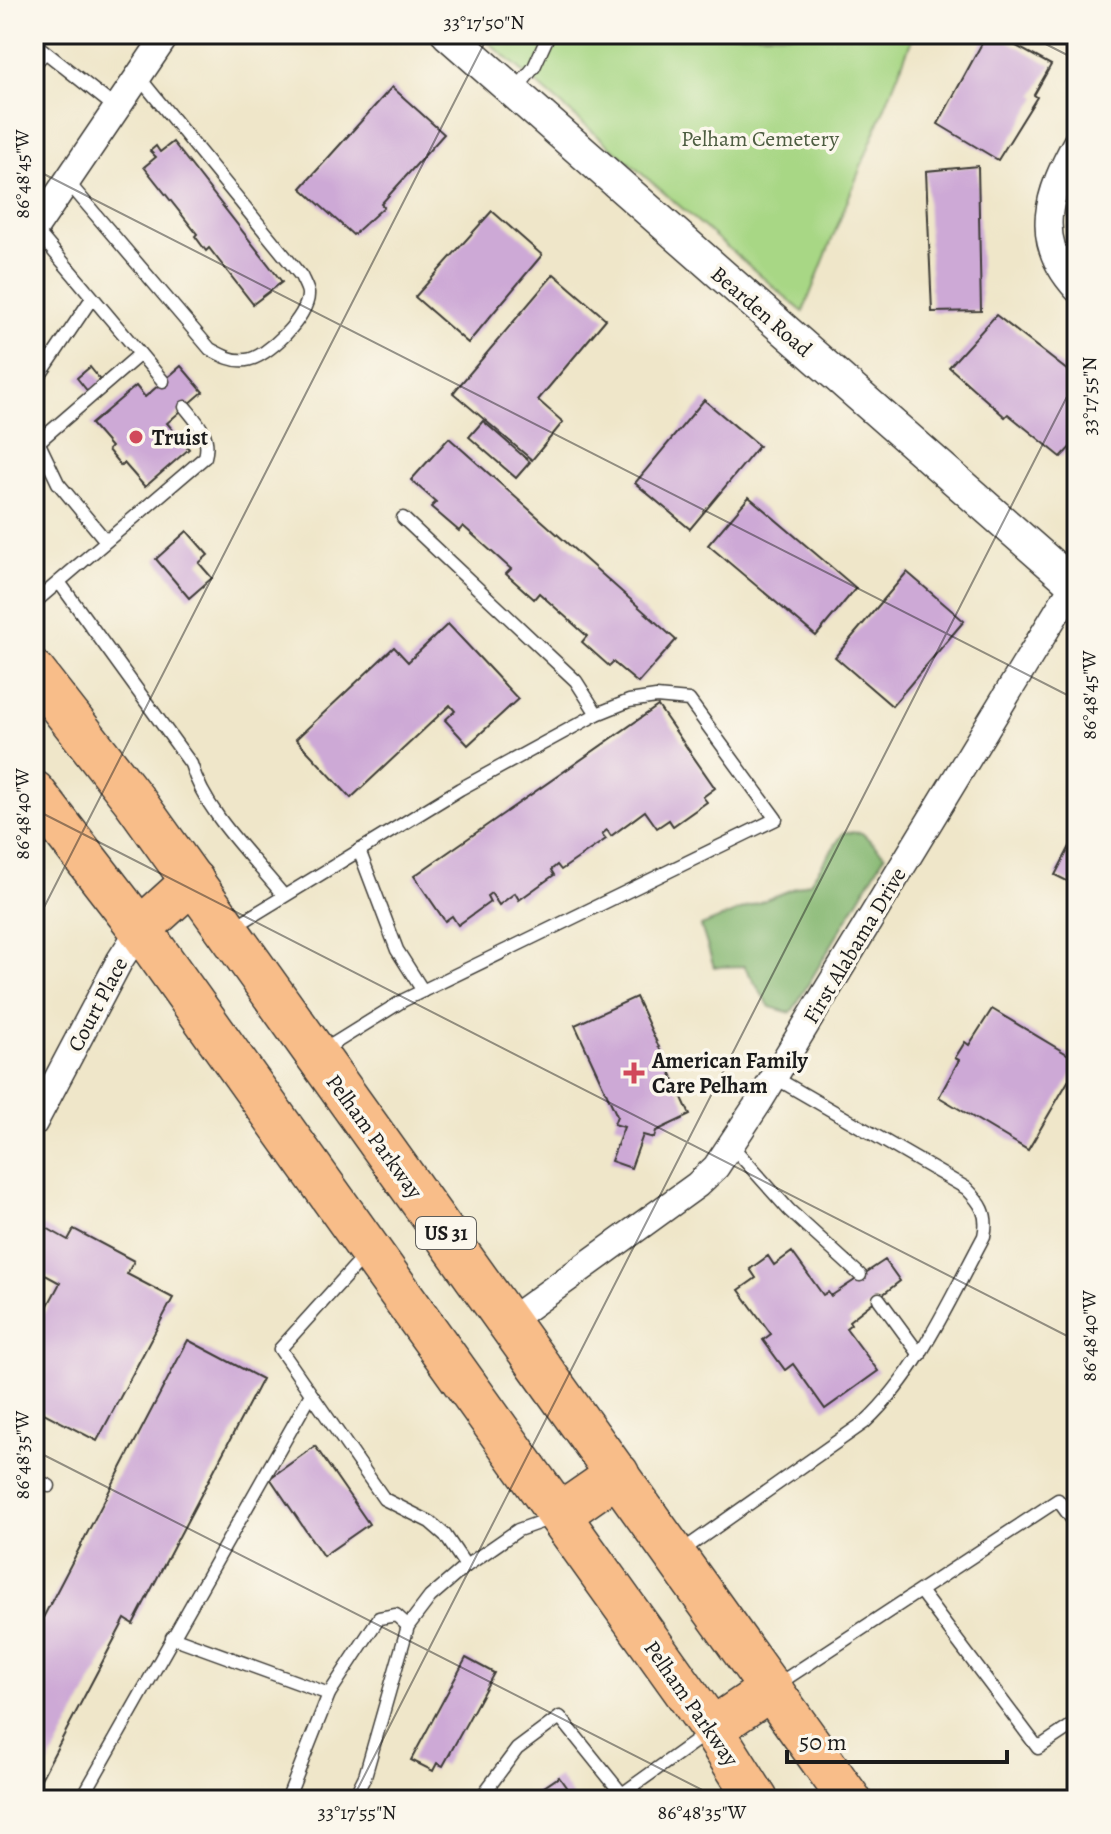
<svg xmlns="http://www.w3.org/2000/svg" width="1111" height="1834" font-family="Alegreya,serif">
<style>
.green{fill:#a8d785;stroke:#627a50;stroke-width:2}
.forest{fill:#86b872;stroke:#516a47;stroke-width:2}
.building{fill:#cda9d6}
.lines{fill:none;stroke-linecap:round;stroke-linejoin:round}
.service-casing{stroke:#3c3a36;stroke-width:15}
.minor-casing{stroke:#3c3a36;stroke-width:29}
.tertiary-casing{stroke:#3c3a36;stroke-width:35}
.primary-casing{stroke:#3c3a36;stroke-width:45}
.service{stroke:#fff;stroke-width:12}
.minor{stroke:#fff;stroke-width:26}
.tertiary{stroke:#fff;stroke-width:32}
.primary{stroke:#f8bd89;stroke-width:42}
.ticks{fill:none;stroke:#1c1c1c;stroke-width:2;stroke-opacity:0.45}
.poi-dot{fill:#d1495b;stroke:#fbf7ec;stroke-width:3}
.labels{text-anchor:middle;stroke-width:7;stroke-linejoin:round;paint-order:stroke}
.shield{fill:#fbf7ec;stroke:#5f5e5a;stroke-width:2}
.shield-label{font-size:20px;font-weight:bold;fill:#1c1c1c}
.park-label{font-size:22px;fill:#4d5d41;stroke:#fbf7ec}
.street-label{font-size:22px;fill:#1c1c1c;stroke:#fbf7ec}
.poi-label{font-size:22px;font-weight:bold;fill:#1c1c1c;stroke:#fbf7ec;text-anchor:start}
.neatline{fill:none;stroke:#1c1c1c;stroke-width:3}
.ticks-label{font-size:20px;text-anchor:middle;fill:#1c1c1c}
</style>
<rect width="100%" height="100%" fill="#fbf7ec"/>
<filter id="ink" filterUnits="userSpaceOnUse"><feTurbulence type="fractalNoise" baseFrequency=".0125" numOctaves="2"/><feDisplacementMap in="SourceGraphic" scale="16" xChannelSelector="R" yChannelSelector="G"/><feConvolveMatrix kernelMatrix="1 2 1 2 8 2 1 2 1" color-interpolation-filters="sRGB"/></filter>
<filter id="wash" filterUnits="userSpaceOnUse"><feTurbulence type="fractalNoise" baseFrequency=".006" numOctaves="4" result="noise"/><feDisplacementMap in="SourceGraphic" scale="32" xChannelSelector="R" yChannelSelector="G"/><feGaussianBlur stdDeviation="1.8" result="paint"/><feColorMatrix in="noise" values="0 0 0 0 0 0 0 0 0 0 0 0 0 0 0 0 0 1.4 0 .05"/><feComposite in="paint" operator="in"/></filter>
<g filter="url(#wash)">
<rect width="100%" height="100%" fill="#efe6c9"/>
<polygon class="green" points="479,34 914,34 803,312"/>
<polygon class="forest" points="844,832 862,833 885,855 791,1013 770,1007 744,966 714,967 701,926 810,882"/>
<g id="blocks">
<g class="building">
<polygon points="987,34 998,36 1051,65 1034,95 1037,97 998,160 938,124"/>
<polygon points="392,87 444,134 381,204 384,207 353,235 301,188"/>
<polygon points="173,142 282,282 253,304 209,248 206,251 195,236 197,234 144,167 156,157 150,151 156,146 160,152"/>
<polygon points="978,166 981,311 932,312 926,171"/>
<polygon points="492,211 542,255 468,343 415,297"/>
<polygon points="554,274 606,319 538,400 563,422 532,460 453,393"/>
<polygon points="996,315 1077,378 1077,440 1061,457 1008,414 1005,417 949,367"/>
<polygon points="181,366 203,392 167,423 189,449 145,487 124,463 121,466 108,450 111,447 91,424 136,386 145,397"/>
<polygon points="90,367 102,382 89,393 77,378"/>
<polygon points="704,400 759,446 690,529 635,483"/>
<polygon points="483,421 530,462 516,478 469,437"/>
<polygon points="449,438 676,640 638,683 613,662 609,666 582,642 587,636 539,593 534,599 506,574 511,569 463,526 459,531 431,507 436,502 411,480"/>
<polygon points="749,497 856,588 816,636 708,545"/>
<polygon points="187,531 208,555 199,563 212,578 189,598 156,559"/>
<polygon points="907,572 964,621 892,706 835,657"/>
<polygon points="448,624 518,699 468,745 445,720 455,711 450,705 351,798 296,739 394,647 408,662"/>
<polygon points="658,706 715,788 703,797 707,802 673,826 669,820 657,828 645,811 611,836 607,830 602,834 606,839 561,870 557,865 551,870 554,875 519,900 515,893 499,905 491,893 487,896 490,902 458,925 452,916 445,921 414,876"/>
<polygon points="1077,833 1077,886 1055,875"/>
<polygon points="636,997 690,1115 656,1131 654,1138 643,1135 631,1168 611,1161 624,1127 614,1124 617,1116 575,1025"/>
<polygon points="992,1009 1077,1060 1077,1066 1028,1150 939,1097 959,1060 955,1058 965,1042 969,1045"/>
<polygon points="43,1226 68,1240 74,1229 134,1261 127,1274 173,1298 97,1441 34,1408 34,1331 60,1283 34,1269 34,1243"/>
<polygon points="792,1252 823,1295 828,1292 831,1296 885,1260 900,1281 849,1321 851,1324 846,1328 878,1371 825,1409 793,1364 785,1370 763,1340 771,1334 739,1290 756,1278 750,1269 768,1256 774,1265"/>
<polygon points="188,1340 262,1379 133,1624 125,1619 34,1792 34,1635"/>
<polygon points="315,1446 369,1524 323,1556 270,1478"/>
<polygon points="466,1658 494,1673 443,1766 437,1763 433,1771 411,1760"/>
<polygon points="559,1777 575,1800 525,1800"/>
</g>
</g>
</g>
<g filter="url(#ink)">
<use href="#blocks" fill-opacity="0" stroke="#3c3a36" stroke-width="2"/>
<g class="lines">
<g class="service-casing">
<g id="service">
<polyline points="34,43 116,108"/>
<polyline points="34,65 45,52"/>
<polyline points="516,90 534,67 549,34"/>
<path d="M67 181 210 349C221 355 233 362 246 360 267 358 309 316 308 294 308 289 303 281 301 276L138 76"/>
<polyline points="35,229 163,381"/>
<polyline points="34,384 92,298"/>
<polyline points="34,433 58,483 106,541"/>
<polyline points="36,444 140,354"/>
<polyline points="403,518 576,681 597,714"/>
<path d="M59 582 191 764C206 814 251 855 283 895"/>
<path d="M34 603 205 457C211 436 198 423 185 407"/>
<polyline points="359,850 397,950 423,991"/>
<polyline points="234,927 460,789 597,714 629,701 656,697 689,700 776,819 404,1000 322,1051"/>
<polyline points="731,1145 789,1210 860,1275"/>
<polyline points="365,1255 280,1349 384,1499 430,1522 445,1535 466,1566 518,1530 552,1518"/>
<polyline points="879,1299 920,1355"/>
<polyline points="34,1479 49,1486"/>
<path d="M679 1553 865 1422C919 1371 949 1301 984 1236 989 1214 981 1203 966 1188L774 1077"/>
<polyline points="920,1591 1038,1748 1077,1722"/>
<polyline points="172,1637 329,1694"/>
<polyline points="778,1684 1058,1500 1077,1526"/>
<polyline points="81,1800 311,1394"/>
<polyline points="287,1800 329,1694 379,1618 396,1615 408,1626"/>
<polyline points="353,1800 365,1776 408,1626 430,1597 466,1566"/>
<polyline points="479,1800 517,1749 560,1717 622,1794 707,1733"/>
</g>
</g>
<g class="minor-casing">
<g id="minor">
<path d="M1077 141C1048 193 1031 240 1077 289"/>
<polyline points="34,230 167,34"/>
<polyline points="34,1123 120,960 140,929"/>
<polyline points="509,1321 697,1185 716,1167 759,1102 1074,584"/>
</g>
</g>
<g class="tertiary-casing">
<polyline id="tertiary" points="448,34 1077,587"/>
</g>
<g class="primary-casing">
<g id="primary">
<polyline points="34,672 134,800 850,1800"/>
<polyline points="34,792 140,929 712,1729 757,1800"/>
<polyline points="140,929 193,881"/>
<polyline points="559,1515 618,1474"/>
<polyline points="712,1729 772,1688"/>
</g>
</g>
<use href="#service" class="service"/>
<use href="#minor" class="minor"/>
<use href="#tertiary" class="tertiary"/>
<use href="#primary" class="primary"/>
</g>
</g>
<path class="ticks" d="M1026 34 1077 60M34 169 1077 700M34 809 1077 1341M34 927 489 34M34 1450 722 1800M352 1800 1077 377"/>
<g class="poi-dot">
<circle cx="136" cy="437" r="8"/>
<path d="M630 1061h8v8h8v8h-8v8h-8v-8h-8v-8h8z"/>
</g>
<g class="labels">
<rect class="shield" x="416" y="1217" width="60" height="32" rx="6"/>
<g class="shield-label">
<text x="446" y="1240">US 31</text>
</g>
<g class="park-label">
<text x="760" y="146">Pelham Cemetery</text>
</g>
<g class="street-label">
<text transform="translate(762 311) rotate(41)" y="8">Bearden Road</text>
<text transform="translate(854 945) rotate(-59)" y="8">First Alabama Drive</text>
<text transform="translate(97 1004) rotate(-62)" y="8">Court Place</text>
<text transform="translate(375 1136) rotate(54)" y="8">Pelham Parkway</text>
<text transform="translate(692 1703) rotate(55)" y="8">Pelham Parkway</text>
</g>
<g class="poi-label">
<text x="152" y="445">Truist</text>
<text x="652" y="1068">American Family<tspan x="652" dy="25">Care Pelham</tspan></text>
</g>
</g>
<rect width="1111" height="1834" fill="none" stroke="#fbf7ec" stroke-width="88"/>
<path d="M787 1750v12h220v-12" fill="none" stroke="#1c1c1c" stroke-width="4"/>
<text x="799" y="1750" font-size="24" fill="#1c1c1c" stroke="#fbf7ec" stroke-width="6" paint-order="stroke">50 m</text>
<rect x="44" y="44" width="1023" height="1746" class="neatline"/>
<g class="ticks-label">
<text x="484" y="29">33°17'50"N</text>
<text transform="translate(22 174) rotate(-90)" y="7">86°48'45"W</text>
<text transform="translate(1089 396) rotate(-90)" y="7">33°17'55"N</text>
<text transform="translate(1089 695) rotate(-90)" y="7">86°48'45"W</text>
<text transform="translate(22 814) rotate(-90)" y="7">86°48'40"W</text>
<text transform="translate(1089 1336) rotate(-90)" y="7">86°48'40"W</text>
<text transform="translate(22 1455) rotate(-90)" y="7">86°48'35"W</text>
<text x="357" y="1819">33°17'55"N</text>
<text x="702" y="1819">86°48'35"W</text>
</g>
</svg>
